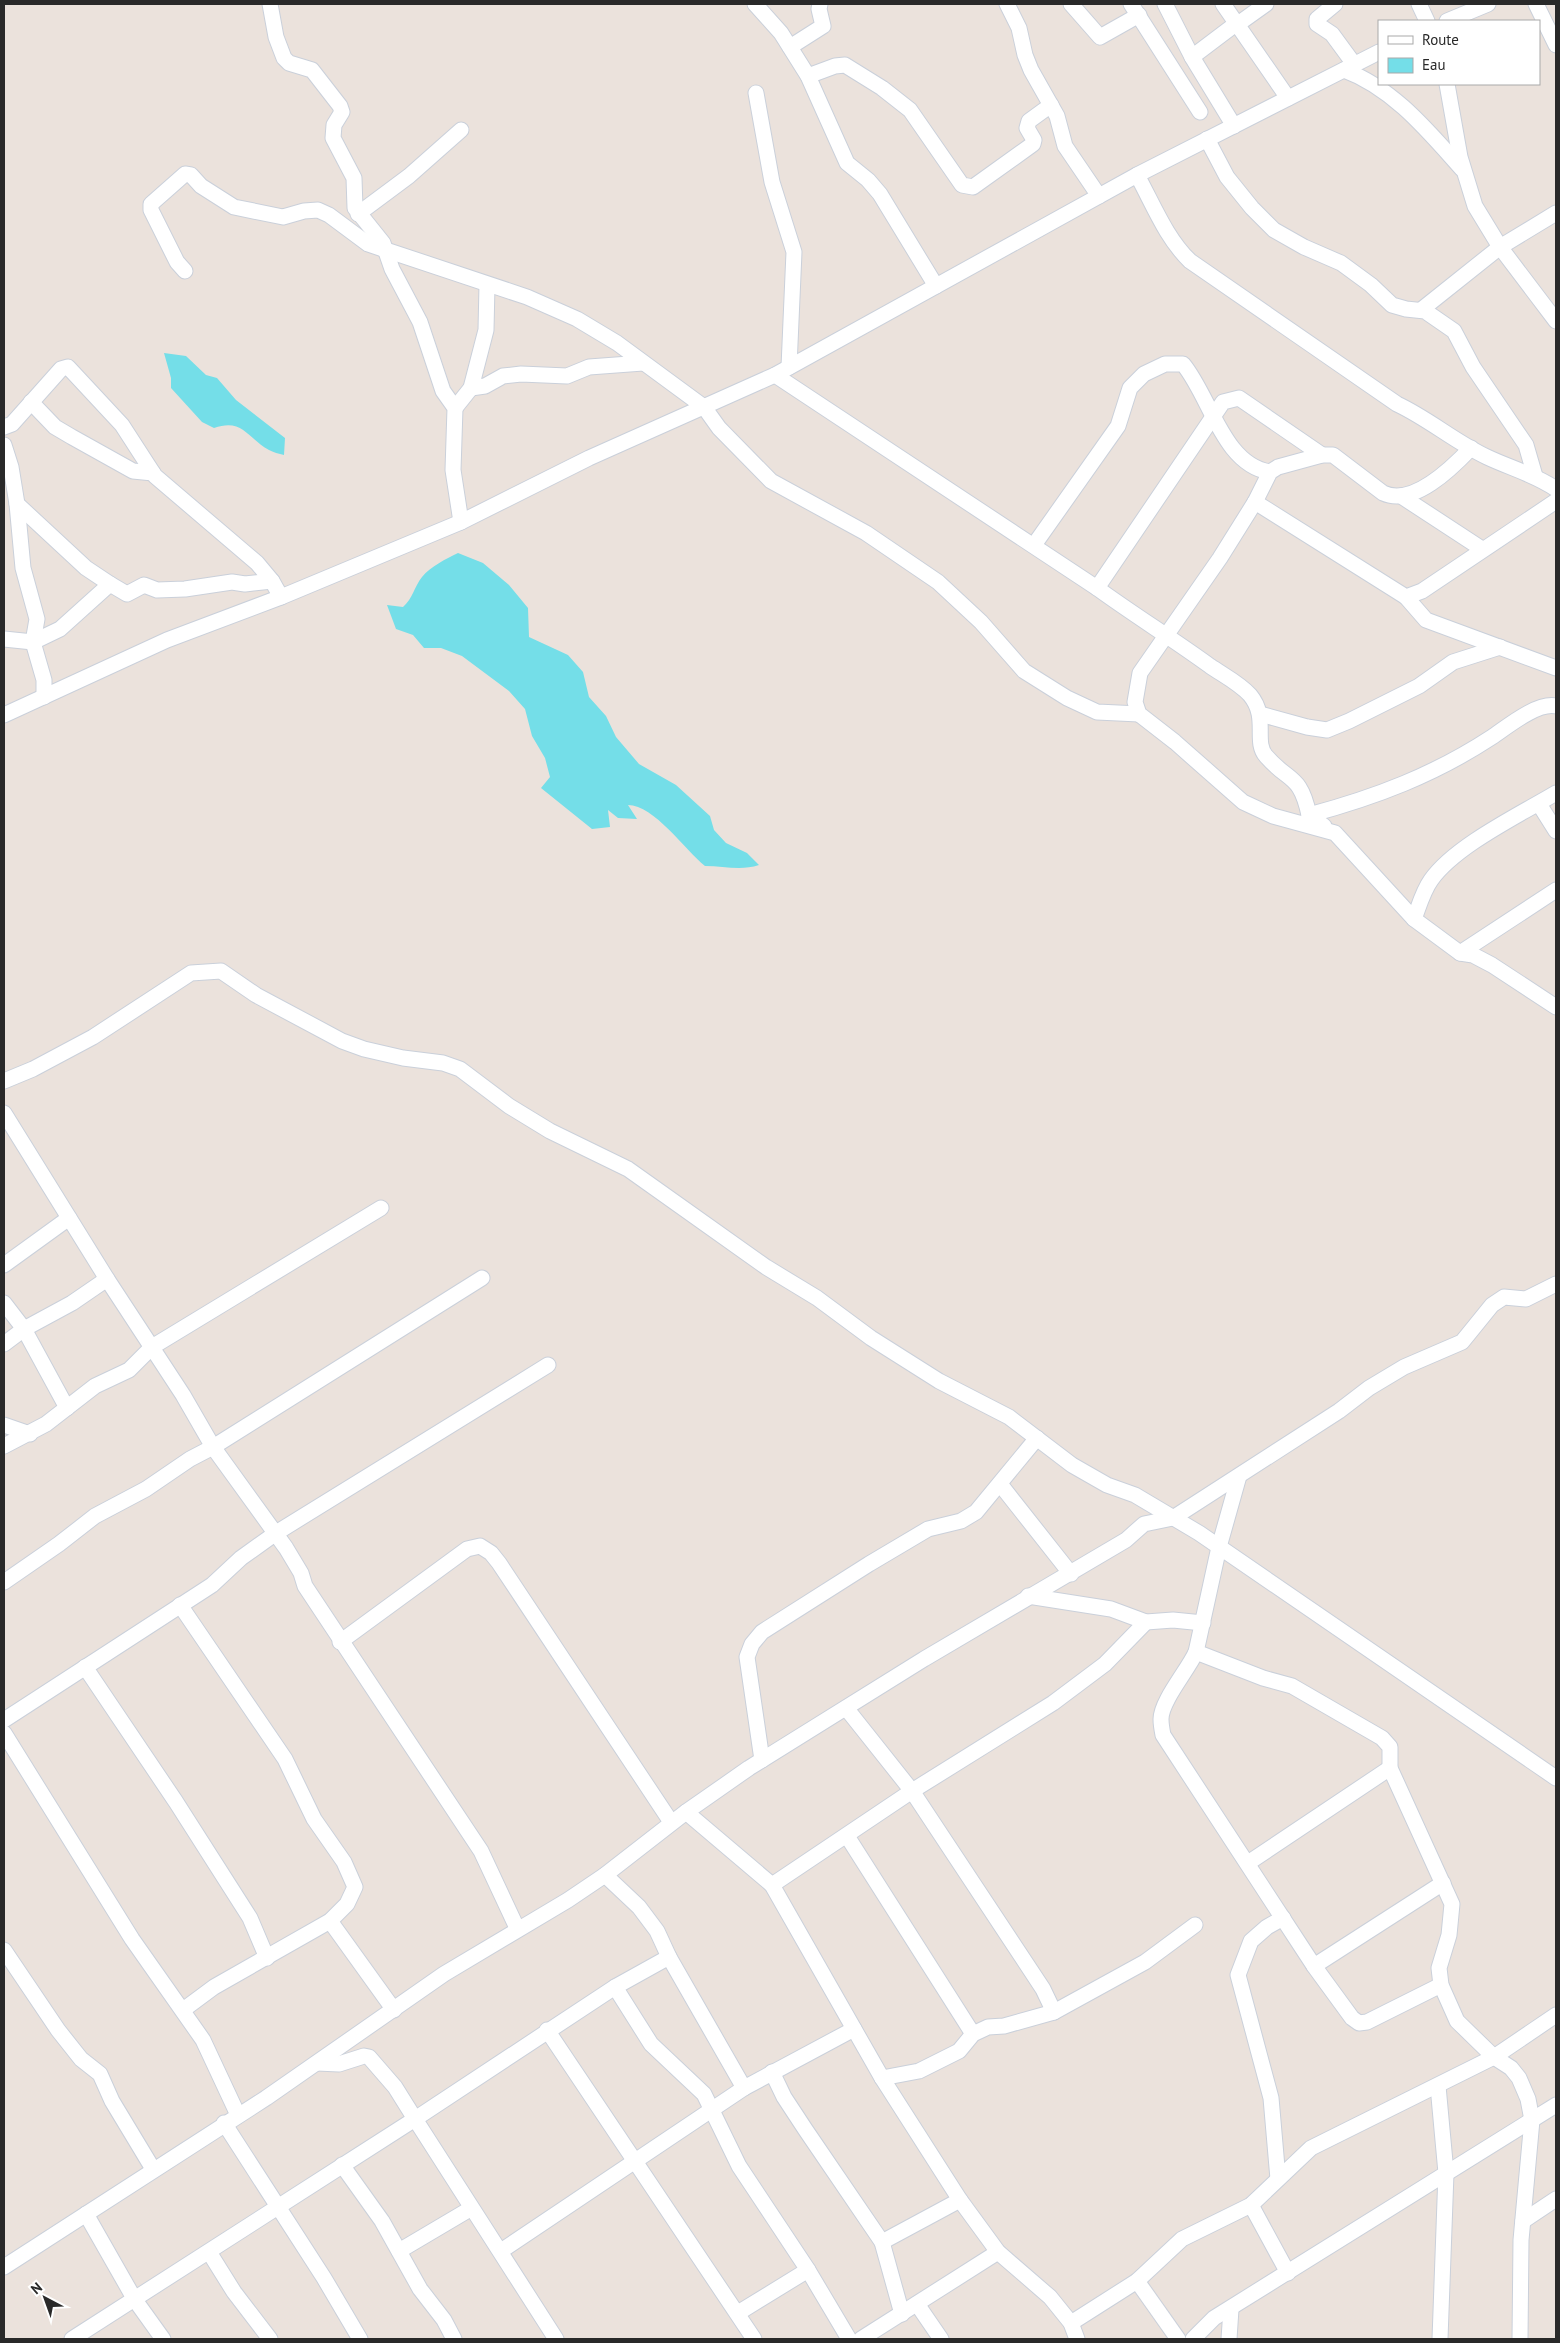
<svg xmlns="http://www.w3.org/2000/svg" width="1560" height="2343" font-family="'PT Sans',sans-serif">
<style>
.water{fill:#74dee8}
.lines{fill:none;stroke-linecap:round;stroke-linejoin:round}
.minor-casing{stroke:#cad0da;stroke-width:17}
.minor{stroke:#fff;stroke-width:15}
</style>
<rect width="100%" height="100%" fill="#ebe2dc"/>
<g class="water">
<path d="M164 353 186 356 206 375 217 378 236 400 285 438 284 455C279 454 273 452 269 450 247 438 243 418 214 428L202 422 171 388V378Z"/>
<path d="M458 553 483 563 509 585 528 608 529 637 568 655 583 672 589 697 606 716 616 737 639 764 676 785 710 816 714 830 726 843 747 853 759 865C741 871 724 866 705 866 685 850 654 805 628 805L637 819 618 818 608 810 610 827 592 829 541 788 550 777 545 758 532 736 525 709 509 691 462 656 441 648H424L413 635 396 629 387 605 403 607C413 598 414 587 422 577 431 566 446 559 458 553Z"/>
</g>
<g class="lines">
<g class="minor-casing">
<g id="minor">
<polyline points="270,4 276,37 284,58 289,63 312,70 340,106 342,112 334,125 333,138 354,178 355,208 383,243 392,269 420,322 443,391 455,408 453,470 461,522"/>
<polyline points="755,4 781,33 808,76 847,163 868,180 880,194 936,286"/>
<polyline points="1007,4 1019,28 1025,55 1031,70 1057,116 1065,146 1099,196"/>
<polyline points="1071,4 1100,37 1139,15"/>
<polyline points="1131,4 1200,112"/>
<polyline points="1165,4 1192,57 1234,126"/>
<polyline points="1223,4 1288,98"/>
<polyline points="1335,4 1317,19 1317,24 1332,34 1354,64"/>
<polyline points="1419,4 1427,21"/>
<polyline points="1536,4 1556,45"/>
<polyline points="1447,21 1488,4"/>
<polyline points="1238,24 1266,4"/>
<polyline points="790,47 823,26 819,9 820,4"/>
<polyline points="1192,57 1237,23"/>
<path d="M1344 70C1393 88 1428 131 1462 169"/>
<polyline points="808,76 835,66 845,65 882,88 910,110 962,185 973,187 1033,144 1034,140 1027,128 1029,121 1051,105"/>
<polyline points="1447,84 1460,157 1475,206 1500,247 1556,321"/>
<polyline points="756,93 772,182 794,252 789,367"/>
<polyline points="1207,139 1227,177 1252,208 1274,230 1304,247 1341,263 1371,285 1392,305 1406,309 1425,311 1454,331 1473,367 1526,445 1535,476"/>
<path d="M1137 175C1153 204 1166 238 1190 261L1397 404C1429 419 1455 442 1487 457 1510 468 1534 474 1556 489"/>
<polyline points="358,214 409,176 461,130"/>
<polyline points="185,271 177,262 151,210 151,204 185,174 191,175 201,186 234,207 283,217 304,211 318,210 329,215 368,244 527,297 577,319 617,343 704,407 719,428 771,481 866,533 938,582 981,622 1024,671 1067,698 1097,712 1139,714"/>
<polyline points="1421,310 1500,247 1556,213"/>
<polyline points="775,375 1097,588"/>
<polyline points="471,388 485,386 503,376 521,374 567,376 589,367 643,363"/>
<polyline points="31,402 55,427 72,437 133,471 153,473"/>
<polyline points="455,408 471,388 486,330 487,285"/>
<polyline points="4,427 12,424 61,369 68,367 122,425 155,476 257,563 272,581 281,597"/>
<polyline points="4,445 11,467 17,504 23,568 37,619 33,642 44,680 44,697"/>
<path d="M1471 448C1452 468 1413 507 1383 493L1333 455H1322L1278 467 1270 472 1255 502 1220 558 1140 673 1135 702 1139 714 1175 742 1243 802 1273 816 1335 833 1414 919 1460 953 1473 955 1492 965 1556 1007"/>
<path d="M1322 455 1239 398 1223 402 1097 588C1134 615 1173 639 1210 666 1223 675 1239 683 1250 695 1269 718 1253 741 1266 756 1289 783 1300 773 1309 815L1324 826"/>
<polyline points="1401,496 1482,549"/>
<polyline points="1255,502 1406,597 1422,591 1556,501"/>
<path d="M1034 545 1118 426 1130 388 1144 374 1165 364H1183C1210 396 1223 465 1270 472"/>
<polyline points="110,584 127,594 144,585 157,590 185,589 232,582 245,584 272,581"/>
<polyline points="1406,597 1426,620 1556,668"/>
<polyline points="4,639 33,642 60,629 110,584 86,568 17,504"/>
<polyline points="1260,714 1307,727 1327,730 1349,721 1419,686 1453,662 1500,647"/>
<polyline points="4,715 167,640 281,597 461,522 589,458 775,375 1137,175 1379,52"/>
<polyline points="1539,804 1556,831"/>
<path d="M1309 815C1376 797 1434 775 1492 737 1507 727 1537 702 1556 706"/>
<path d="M1414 919C1419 906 1423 891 1431 880 1455 846 1519 815 1556 793"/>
<polyline points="1460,953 1556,890"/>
<polyline points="4,1081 33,1069 93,1037 191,973 221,971 256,995 342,1041 364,1049 403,1058 443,1063 460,1069 509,1106 550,1131 628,1169 766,1267 817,1298 871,1338 939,1381 1009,1417 1072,1465 1107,1485 1135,1495 1199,1533 1556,1778"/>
<polyline points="4,1113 107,1279 183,1395 213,1447 286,1548 301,1573 305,1586 481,1851 517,1928"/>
<polyline points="4,1265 69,1218"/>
<polyline points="4,1303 24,1329 67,1408"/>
<polyline points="4,1344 24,1329 72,1303 107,1279"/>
<polyline points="4,1425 30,1434"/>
<polyline points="4,1446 46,1424 95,1386 129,1370 152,1347 381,1208"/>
<path d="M1239 1476 1219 1547 1196 1652C1188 1670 1161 1701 1161 1719 1161 1724 1162 1730 1163 1735L1314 1966 1352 2018 1359 2023 1367 2022 1441 1985"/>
<polyline points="1000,1484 1071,1574"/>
<polyline points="4,1582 59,1544 95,1516 146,1489 190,1459 213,1447 482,1278"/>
<polyline points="1028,1596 1111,1609 1146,1622 1173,1620 1203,1623"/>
<polyline points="180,1605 285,1759 314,1819 344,1862 355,1887 347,1904 330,1921 214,1987 183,2010"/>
<polyline points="340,1642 467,1549 480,1546 491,1553 499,1563 671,1822"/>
<polyline points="1196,1652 1263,1678 1292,1686 1382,1738 1390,1747 1390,1768 1452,1904 1449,1935 1439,1968 1441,1985 1457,2021 1494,2057 1511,2068 1519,2078 1528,2099 1532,2120 1521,2240 1520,2339"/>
<polyline points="85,1667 176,1802 250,1918 267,1958"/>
<polyline points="846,1708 912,1791 1043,1989 1054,2012"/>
<polyline points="4,1720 212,1585 241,1558 276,1533 548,1365"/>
<polyline points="4,1733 132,1939 203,2040 238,2115"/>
<polyline points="762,1760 747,1657 752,1644 762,1632 869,1564 928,1529 961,1521 976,1512 1037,1438"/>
<polyline points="686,1812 772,1885 882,2078 960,2200 998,2252 1050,2297 1071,2323 1077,2339"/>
<polyline points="847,1836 973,2034"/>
<polyline points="1248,1863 1390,1768"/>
<polyline points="605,1875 639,1907 657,1931 669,1957 744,2088"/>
<polyline points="772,1885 912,1791 1053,1703 1105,1664 1146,1622"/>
<polyline points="330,1921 394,2010"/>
<polyline points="4,1950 58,2030 81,2059 100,2074 112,2101 153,2169"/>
<polyline points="1314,1966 1443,1883"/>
<polyline points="615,1987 651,2044 704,2094 739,2166 808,2270 849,2339"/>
<polyline points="547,2030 754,2339"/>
<polyline points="772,2072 784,2097 805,2129 882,2242 902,2314"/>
<polyline points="882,2078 919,2071 959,2051 973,2034 988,2027 1004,2026 1054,2012 1145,1962 1195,1925"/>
<polyline points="1438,2086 1446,2173 1440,2339"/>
<polyline points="224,2123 324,2278 360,2339"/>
<polyline points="342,2165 382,2221 420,2289 444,2320 454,2339"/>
<polyline points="1278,2179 1271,2098 1238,1975 1251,1941 1267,1927 1283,1918"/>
<polyline points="1251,2205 1288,2273"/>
<polyline points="86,2214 135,2300 163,2339"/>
<polyline points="1523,2221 1556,2199"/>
<polyline points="882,2242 960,2200"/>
<polyline points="399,2251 470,2209"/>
<polyline points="501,2251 744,2088 854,2029"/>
<polyline points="209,2252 234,2292 270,2339"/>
<polyline points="4,2267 266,2098 444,1974 568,1900 605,1875 686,1812 749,1768 924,1659 1126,1540 1144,1524 1173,1518 1339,1411 1369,1388 1404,1367 1462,1342 1492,1305 1504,1297 1526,1299 1556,1284"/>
<polyline points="1137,2281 1178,2339"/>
<polyline points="917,2304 941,2339"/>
<polyline points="738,2313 808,2270"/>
<polyline points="1071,2323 1137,2281 1182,2239 1251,2205 1311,2148 1494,2057 1556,2015"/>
<polyline points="72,2339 415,2119 395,2087 369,2057 364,2056 339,2064 317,2063"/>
<polyline points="556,2339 415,2119 615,1987 669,1957"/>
<polyline points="861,2339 998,2252"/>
<polyline points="1193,2339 1214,2318 1556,2105"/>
<polyline points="1229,2339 1231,2309"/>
</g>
</g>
<use href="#minor" class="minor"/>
</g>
<rect width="1560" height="2343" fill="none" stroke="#292929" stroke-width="10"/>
<rect x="1378" y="20" width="162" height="65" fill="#ffffff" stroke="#a9a9a9"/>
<rect x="1388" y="36" width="25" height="8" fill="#ffffff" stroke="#a9a9a9"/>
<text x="1422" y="45" font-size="15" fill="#292929">Route</text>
<rect x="1388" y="58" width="25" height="15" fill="#74dee8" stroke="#a9a9a9"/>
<text x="1422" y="70" font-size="15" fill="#292929">Eau</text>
<g transform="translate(45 2298) rotate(319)" stroke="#ffffff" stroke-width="4" paint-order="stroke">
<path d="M0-4L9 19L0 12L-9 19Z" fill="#292929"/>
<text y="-8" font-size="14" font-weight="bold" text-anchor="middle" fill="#292929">N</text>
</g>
</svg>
